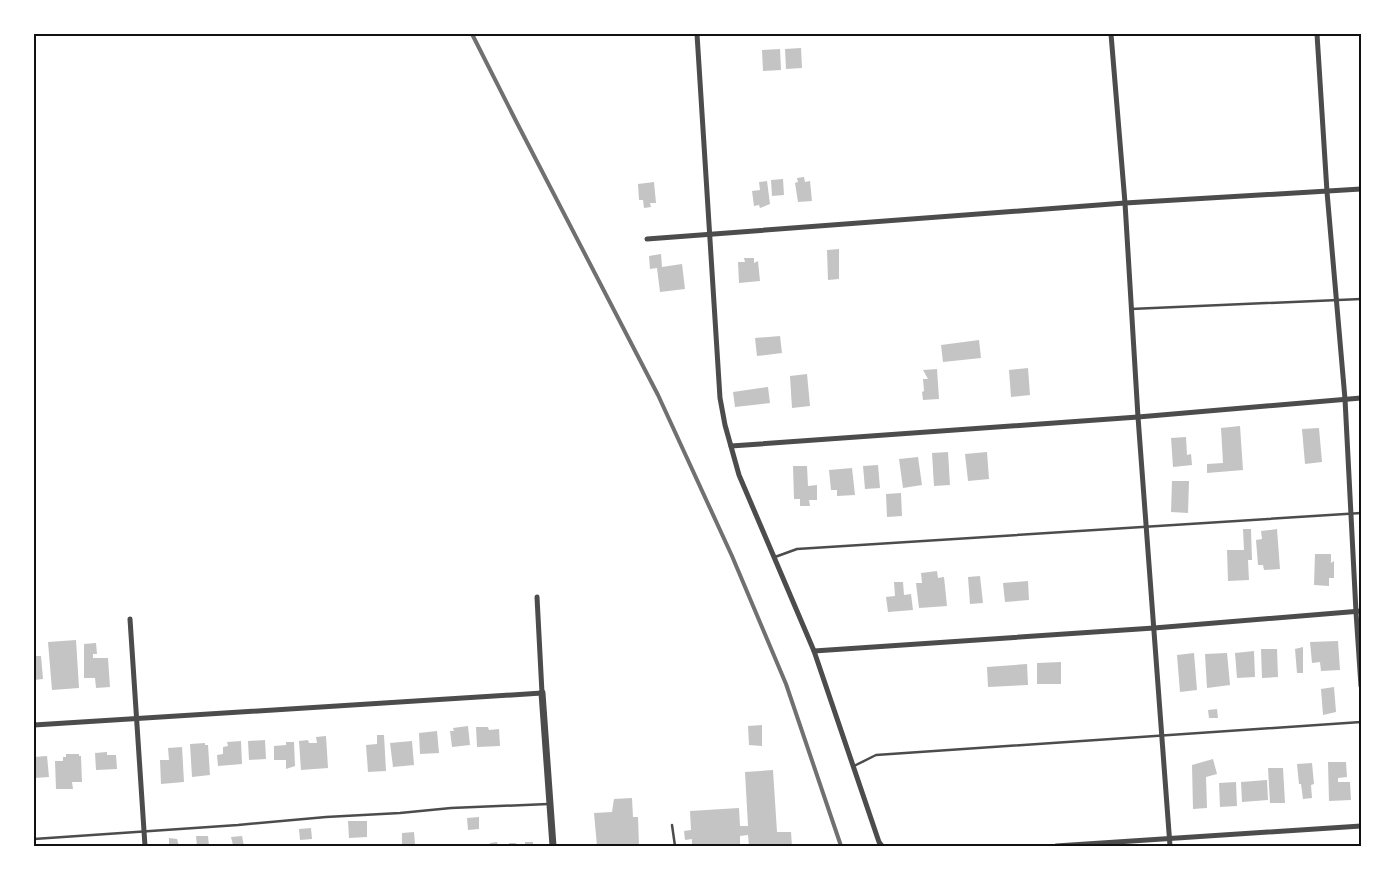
<svg xmlns="http://www.w3.org/2000/svg" width="1395" height="880" font-family="'Golos Text',sans-serif">
<style>
.building{fill:#c4c4c4}
.lines{fill:none;stroke-linecap:round;stroke-linejoin:round}
.service{stroke:#4c4c4c;stroke-width:2.5}
.minor{stroke:#4c4c4c;stroke-width:5}
.tertiary{stroke:#4c4c4c;stroke-width:7}
.rail{stroke:#707070;stroke-width:4}
.neatline{fill:none;stroke:#111;stroke-width:2}
</style>
<rect width="100%" height="100%" fill="#fff"/>
<g class="building">
<polygon points="801,48 802,68 786,69 785,49"/>
<polygon points="780,49 781,70 763,71 762,50"/>
<polygon points="804,177 805,182 810,181 812,201 798,202 795,183 798,182 797,178"/>
<polygon points="783,179 784,195 772,196 771,180"/>
<polygon points="767,181 770,204 760,208 759,205 754,206 752,191 760,190 759,182"/>
<polygon points="654,182 656,203 650,203 651,207 644,208 643,200 639,200 638,184"/>
<polygon points="839,249 839,279 828,280 827,250"/>
<polygon points="661,254 662,267 682,264 685,289 660,292 657,268 650,269 649,256"/>
<polygon points="744,258 754,258 754,263 758,261 760,281 739,283 738,262 745,262"/>
<polygon points="780,336 782,353 757,356 755,338"/>
<polygon points="979,340 981,358 943,362 941,345"/>
<polygon points="1028,368 1030,395 1011,397 1009,370"/>
<polygon points="937,369 939,399 923,400 922,392 924,391 923,379 928,379 923,370"/>
<polygon points="807,374 810,406 792,408 790,376"/>
<polygon points="768,387 770,403 735,407 733,392"/>
<polygon points="1240,426 1243,470 1207,473 1207,464 1223,463 1221,428"/>
<polygon points="1319,428 1322,462 1305,464 1302,429"/>
<polygon points="1186,437 1187,455 1191,454 1192,465 1173,467 1171,438"/>
<polygon points="948,452 950,485 934,486 932,453"/>
<polygon points="987,452 989,479 968,481 965,454"/>
<polygon points="918,457 922,485 903,488 899,459"/>
<polygon points="878,465 880,488 865,489 863,466"/>
<polygon points="793,466 807,466 808,486 817,485 817,500 809,500 810,506 800,506 800,499 794,499"/>
<polygon points="852,468 855,495 837,496 837,490 831,490 829,470"/>
<polygon points="1172,481 1189,481 1188,513 1171,512"/>
<polygon points="901,493 902,516 887,517 886,494"/>
<polygon points="1243,529 1251,529 1252,560 1248,560 1249,580 1228,581 1227,550 1244,550"/>
<polygon points="1277,529 1280,569 1264,570 1263,565 1258,565 1256,540 1262,539 1261,531"/>
<polygon points="1315,554 1331,554 1331,563 1334,561 1334,578 1329,578 1329,586 1314,585"/>
<polygon points="937,571 938,578 944,577 947,606 919,608 916,583 922,583 921,573"/>
<polygon points="980,576 983,603 970,604 968,577"/>
<polygon points="1028,581 1029,600 1005,602 1003,583"/>
<polygon points="894,582 903,582 904,595 911,594 913,610 888,612 886,597 895,596"/>
<polygon points="76,640 79,688 52,690 48,642"/>
<polygon points="1338,641 1340,670 1321,671 1320,662 1312,663 1310,642"/>
<polygon points="96,643 97,654 93,654 93,658 108,658 110,687 96,688 95,678 84,678 84,644"/>
<polygon points="1303,647 1303,673 1297,673 1295,649"/>
<polygon points="1261,649 1277,649 1278,677 1262,678"/>
<polygon points="1254,651 1255,677 1237,678 1235,653"/>
<polygon points="1194,653 1197,690 1180,692 1177,655"/>
<polygon points="1227,653 1230,685 1207,688 1205,654"/>
<polygon points="34,656 41,656 43,679 34,680"/>
<polygon points="1061,662 1061,684 1037,684 1037,663"/>
<polygon points="1027,664 1028,685 988,687 987,667"/>
<polygon points="1334,687 1336,712 1323,715 1321,689"/>
<polygon points="1217,709 1218,718 1209,718 1208,710"/>
<polygon points="762,725 762,746 749,745 748,726"/>
<polygon points="468,726 470,745 452,747 450,731 454,731 453,728"/>
<polygon points="476,727 488,727 489,730 499,729 500,746 477,747"/>
<polygon points="437,731 439,753 420,754 419,733"/>
<polygon points="377,735 384,735 386,771 368,772 366,745 377,744"/>
<polygon points="326,736 328,768 301,770 299,741 308,740 309,743 317,743 316,737"/>
<polygon points="265,740 266,759 249,760 248,741"/>
<polygon points="241,741 242,764 218,766 217,755 223,754 223,747 228,746 227,742"/>
<polygon points="412,741 414,765 393,767 390,743"/>
<polygon points="286,742 294,742 295,766 286,769 286,760 274,760 274,746 286,745"/>
<polygon points="205,743 205,745 208,745 210,775 192,777 190,744"/>
<polygon points="182,747 184,782 161,784 160,760 169,760 168,748"/>
<polygon points="107,752 107,755 116,755 117,769 96,770 95,753"/>
<polygon points="66,754 79,754 79,756 81,756 82,782 72,782 73,789 56,789 55,761 63,761 63,757 66,757"/>
<polygon points="47,756 49,777 34,778 34,757"/>
<polygon points="1213,759 1217,774 1206,777 1207,808 1193,809 1192,765"/>
<polygon points="1328,762 1346,762 1347,777 1338,778 1338,782 1350,782 1351,800 1329,801"/>
<polygon points="1312,763 1314,784 1311,785 1312,798 1303,799 1301,784 1299,784 1297,764"/>
<polygon points="1268,768 1283,768 1285,803 1270,803"/>
<polygon points="773,770 777,832 791,832 792,846 749,846 748,835 740,836 740,846 692,846 692,839 685,840 684,831 691,830 690,811 739,808 740,826 748,826 745,772"/>
<polygon points="1267,780 1268,800 1242,802 1241,782"/>
<polygon points="1236,782 1237,806 1220,807 1219,783"/>
<polygon points="632,798 633,817 638,817 639,846 597,846 594,813 612,812 614,799"/>
<polygon points="479,817 479,829 468,830 467,818"/>
<polygon points="348,821 367,821 367,837 349,838"/>
<polygon points="311,828 312,839 300,840 299,829"/>
<polygon points="414,832 415,844 402,845 402,833"/>
<polygon points="196,836 208,836 209,846 197,846"/>
<polygon points="242,836 244,846 233,845 231,837"/>
<polygon points="169,838 177,839 179,846 169,846"/>
<polygon points="497,842 498,846 490,846 490,843"/>
<rect x="525" y="842" width="8" height="4"/>
<polygon points="509,843 516,843 517,846 509,846"/>
<polygon points="1344,844 1344,846 1332,846 1332,845"/>
</g>
<g class="lines">
<g class="service">
<polyline points="1131,309 1361,299"/>
<polyline points="775,557 797,549 1361,513"/>
<polyline points="854,766 876,755 1361,722"/>
<polyline points="672,825 675,846"/>
<polyline points="34,839 238,825 326,817 400,813 451,808 548,804"/>
</g>
<g class="minor">
<polyline points="697,34 720,398 725,425 739,475 814,651 879,842 882,846"/>
<polyline points="1111,34 1125,203 1138,417 1170,846"/>
<polyline points="1317,34 1327,192 1345,399 1356,612 1361,686"/>
<polyline points="647,239 1125,203 1361,189"/>
<polyline points="731,446 1138,417 1361,398"/>
<polyline points="130,619 145,846"/>
<polyline points="814,651 1154,628 1361,611"/>
<polyline points="34,725 542,693 537,597"/>
<polyline points="1056,846 1361,826"/>
</g>
<polyline class="tertiary" points="542,693 553,846"/>
<polyline class="rail" points="472,34 517,123 658,395 732,556 786,684 841,846"/>
</g>
<rect width="1395" height="880" fill="none" stroke="#ffffff" stroke-width="70"/>
<rect x="35" y="35" width="1325" height="810" class="neatline"/>
</svg>
